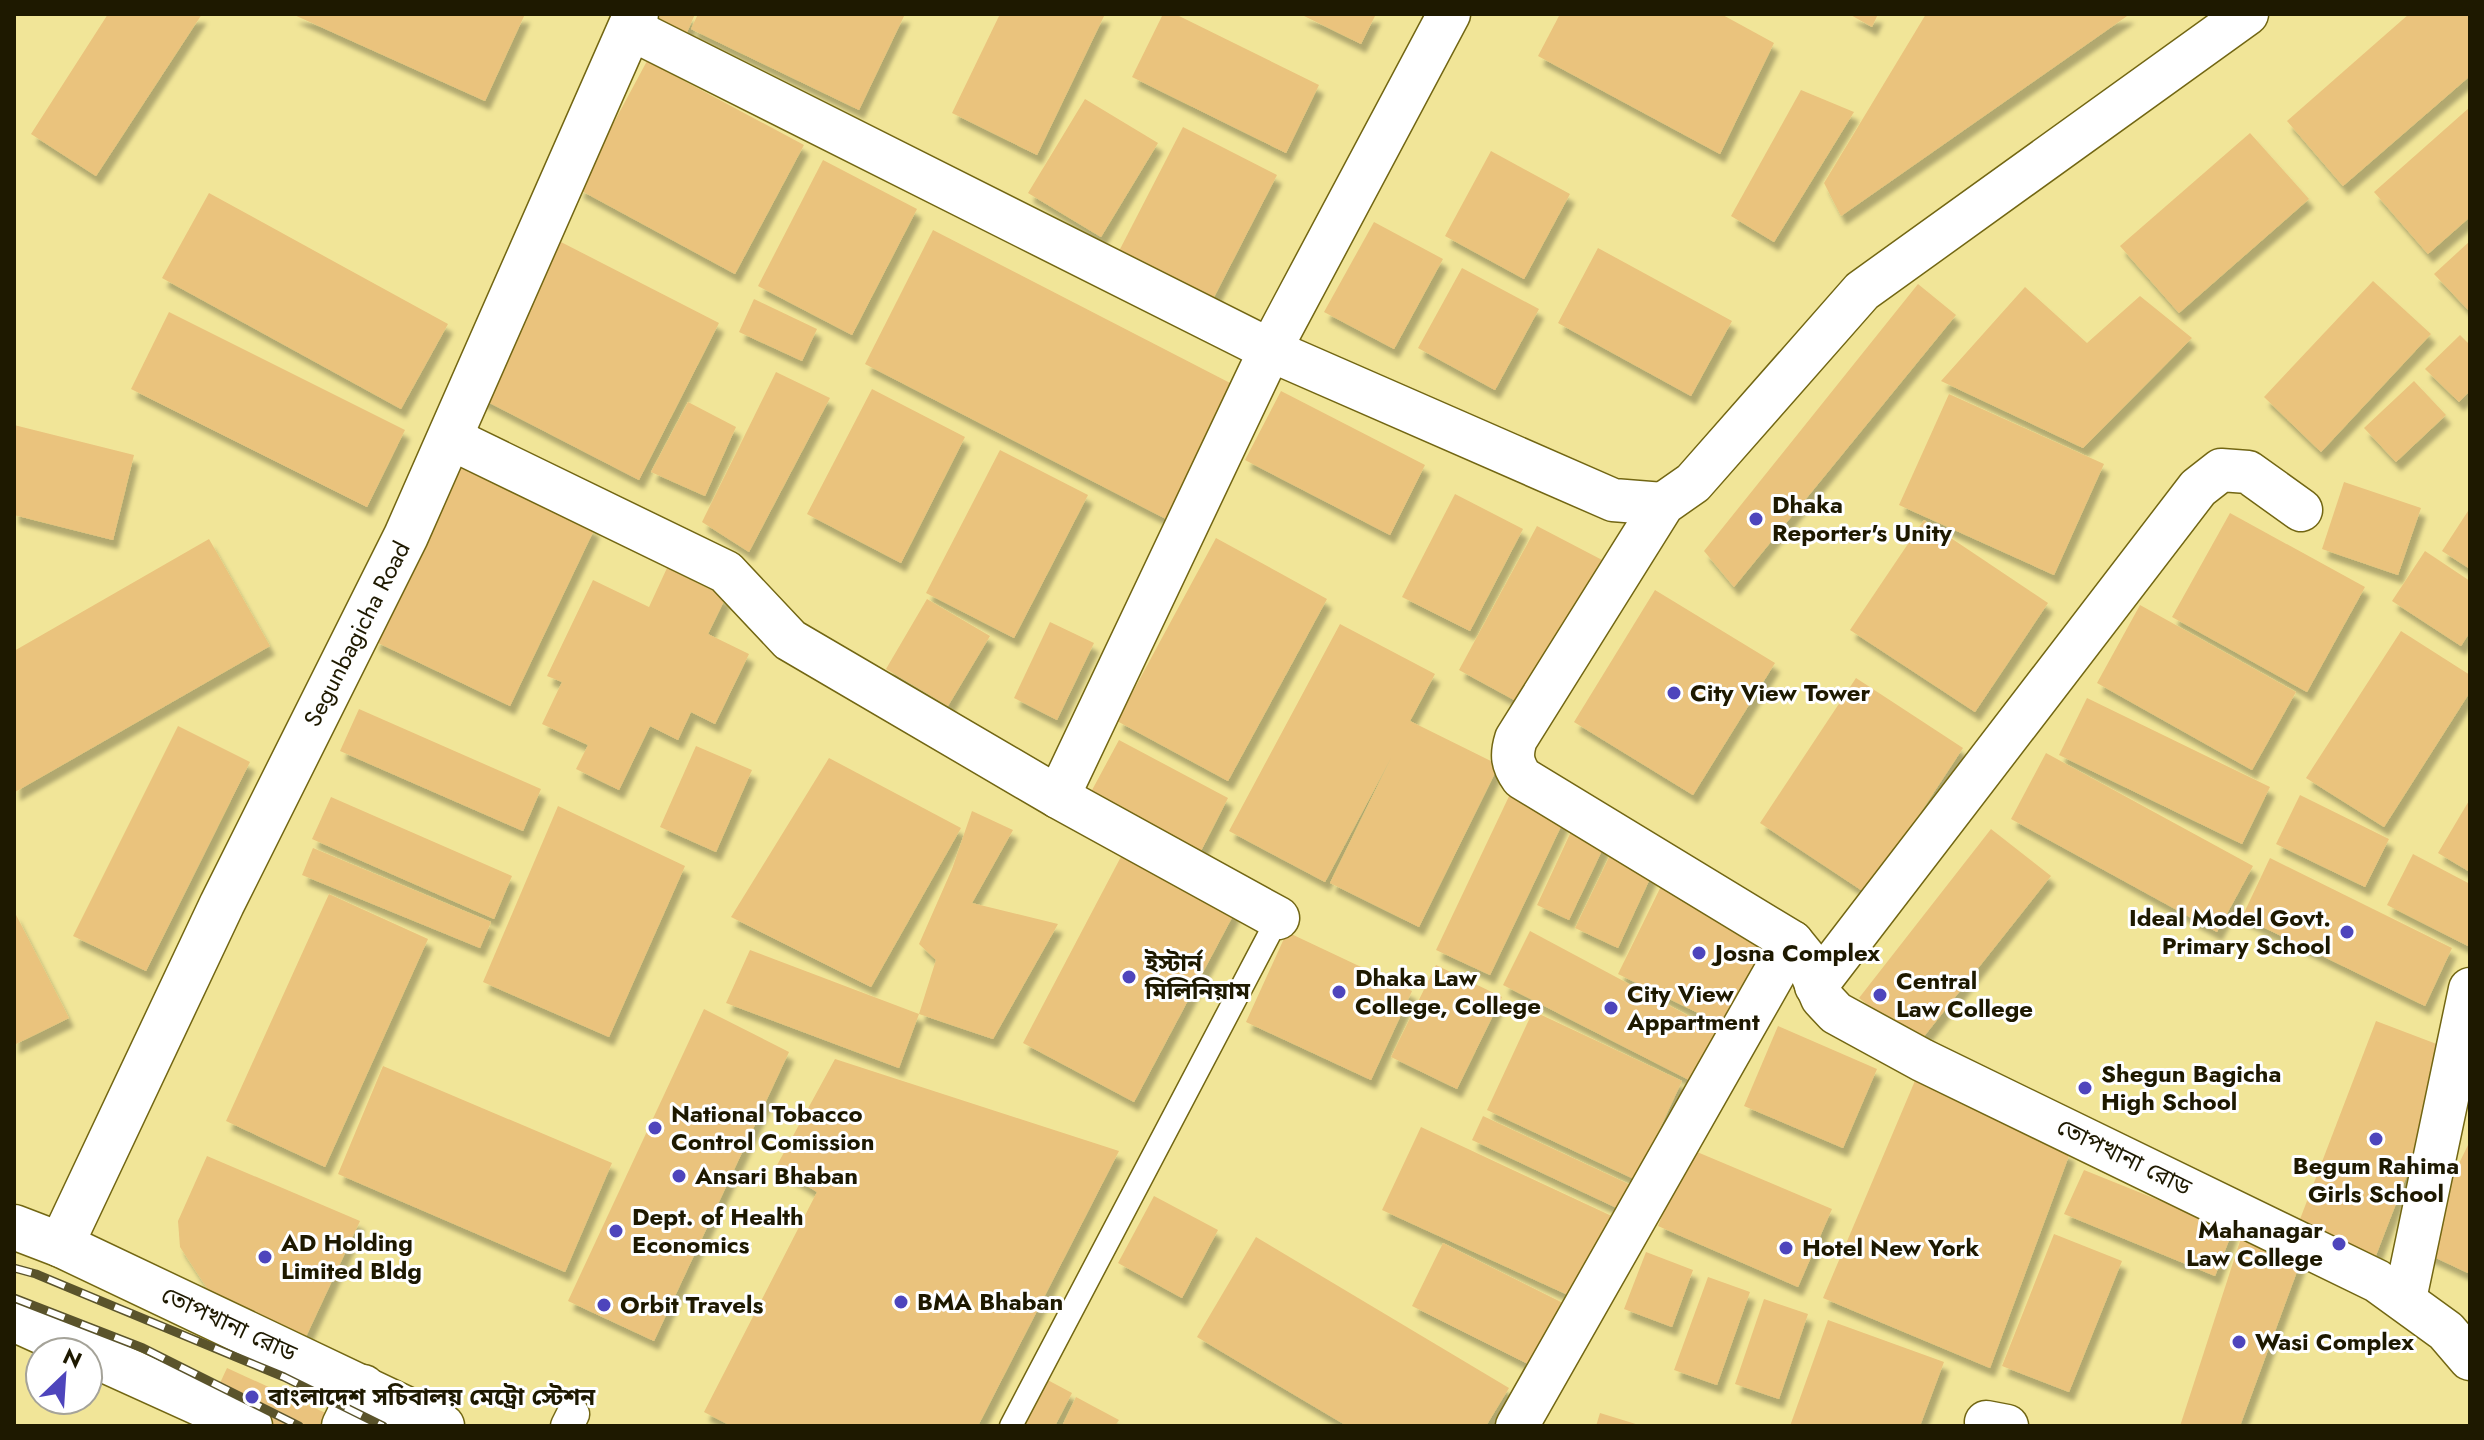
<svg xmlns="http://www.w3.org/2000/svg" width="2484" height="1440" font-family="Jost,'Noto Sans Bengali',sans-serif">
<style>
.building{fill:#eac37d;filter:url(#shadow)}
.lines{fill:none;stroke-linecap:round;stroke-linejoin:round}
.service-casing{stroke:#726613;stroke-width:25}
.pedestrian-casing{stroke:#726613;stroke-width:35}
.minor-casing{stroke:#726613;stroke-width:45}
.tertiary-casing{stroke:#726613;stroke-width:47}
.trunk-casing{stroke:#726613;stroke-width:47}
.service{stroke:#fff;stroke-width:22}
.pedestrian{stroke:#fff;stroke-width:32}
.minor{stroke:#fff;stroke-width:42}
.tertiary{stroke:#fff;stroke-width:44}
.trunk{stroke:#fff;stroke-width:44}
.rail-casing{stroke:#5a532b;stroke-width:9}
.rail{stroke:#fff;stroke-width:6;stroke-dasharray:18;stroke-linecap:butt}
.poi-dot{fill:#4e45bc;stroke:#fff;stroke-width:3}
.labels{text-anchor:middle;stroke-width:6;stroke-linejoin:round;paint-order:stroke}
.poi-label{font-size:24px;font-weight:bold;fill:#1e1900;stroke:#fff;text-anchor:start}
.street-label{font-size:24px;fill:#1e1900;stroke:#fff}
</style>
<defs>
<filter id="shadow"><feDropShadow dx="5" dy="9" stdDeviation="2" flood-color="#0004"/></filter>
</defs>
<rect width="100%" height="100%" fill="#f1e598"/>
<g class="building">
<polygon points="108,14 202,14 96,176 31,134"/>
<polygon points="292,14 525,14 485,101"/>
<polygon points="649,14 695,14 685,37"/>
<polygon points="698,14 905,14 859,110 691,29"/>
<polygon points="1000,14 1105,14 1037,155 952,113"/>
<polygon points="1163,14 1175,14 1319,85 1286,153 1132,77"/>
<polygon points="1300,14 1376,14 1361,44"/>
<polygon points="1560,14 1721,14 1774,43 1720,154 1538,56"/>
<polygon points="1849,14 1878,14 1872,27"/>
<polygon points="1926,14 2130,14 1841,216 1824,183"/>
<polygon points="2409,14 2467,14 2470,18 2470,76 2343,186 2287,121"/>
<polygon points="647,61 804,145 735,274 578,189"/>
<polygon points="1801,90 1854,112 1774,242 1731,216"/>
<polygon points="1085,99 1158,143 1101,237 1028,193"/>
<polygon points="2470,107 2470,217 2428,254 2374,192"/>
<polygon points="1183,127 1277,175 1212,301 1118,253"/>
<polygon points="2250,133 2309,199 2179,313 2120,246"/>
<polygon points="1491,151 1570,194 1524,279 1445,236"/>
<polygon points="823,160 917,209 852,335 758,286"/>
<polygon points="209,193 448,324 401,409 162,278"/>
<polygon points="1374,222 1443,259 1394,349 1324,312"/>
<polygon points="933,230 1234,385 1166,519 865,364"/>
<polygon points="559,241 719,323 639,480 478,397"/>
<polygon points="2470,241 2470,312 2434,274"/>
<polygon points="1598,248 1732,321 1691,396 1558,323"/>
<polygon points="1462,268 1539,309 1495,390 1418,348"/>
<polygon points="2373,281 2431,334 2321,452 2264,397"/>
<polygon points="1918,284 1956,315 1734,587 1704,551"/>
<polygon points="2025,287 2087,343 2140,296 2192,338 2083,448 1941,381"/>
<polygon points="754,299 817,329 802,361 739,332"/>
<polygon points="169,312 405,430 367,507 131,389"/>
<polygon points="2460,335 2470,345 2470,391 2459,402 2425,369"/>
<polygon points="776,372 830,398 749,552 702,522"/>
<polygon points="2414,381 2446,415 2396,462 2364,428"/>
<polygon points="872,389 965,437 901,563 807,514"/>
<polygon points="1281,391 1425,465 1390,535 1245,460"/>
<polygon points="1949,394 2104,464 2054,575 1899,505"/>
<polygon points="688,402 736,427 705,496 651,472"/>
<polygon points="14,425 134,455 113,540 14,515"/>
<polygon points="1000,450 1088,495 1014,638 926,593"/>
<polygon points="460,463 595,528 510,706 374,641"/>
<polygon points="2344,482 2421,508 2398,575 2322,549"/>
<polygon points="1455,494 1523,529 1470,631 1402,597"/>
<polygon points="2470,508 2470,569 2442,551"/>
<polygon points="2230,513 2365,587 2307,692 2172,617"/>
<polygon points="1924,520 2048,603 1975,712 1850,630"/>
<polygon points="1537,526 1606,562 1527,707 1459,670"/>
<polygon points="1216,538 1327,599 1228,781 1117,721"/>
<polygon points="209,539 270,646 15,792 14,651"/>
<polygon points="2425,551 2470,581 2470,632 2461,646 2392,601"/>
<polygon points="667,568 726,597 708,634 749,654 715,724 691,712 678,740 650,726 619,790 576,769 588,745 542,724 562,682 547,676 593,580 649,607"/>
<polygon points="1655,590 1775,663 1693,795 1574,722"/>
<polygon points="927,599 990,636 948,706 886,669"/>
<polygon points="2140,605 2296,692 2252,770 2097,683"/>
<polygon points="1050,622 1094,643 1057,720 1014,698"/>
<polygon points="1340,624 1435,674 1410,721 1499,765 1419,927 1330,883 1391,758 1325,882 1229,831"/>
<polygon points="2401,631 2470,675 2470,692 2384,827 2306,778"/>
<polygon points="1856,678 1963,748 1867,894 1760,823"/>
<polygon points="2087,698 2270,787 2242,844 2059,755"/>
<polygon points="359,709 541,789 523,831 340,751"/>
<polygon points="178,726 250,762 146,971 73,936"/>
<polygon points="1119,740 1228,798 1201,851 1091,792"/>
<polygon points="696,746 752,770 716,852 660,827"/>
<polygon points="2046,753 2253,866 2217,932 2011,819"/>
<polygon points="829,758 961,828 871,987 731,917"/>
<polygon points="1512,790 1566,816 1490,975 1436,950"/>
<polygon points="2300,795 2389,839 2365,887 2276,844"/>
<polygon points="331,797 512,876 494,919 312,839"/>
<polygon points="2470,799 2470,872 2438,853"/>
<polygon points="558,806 685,866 609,1037 483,982"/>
<polygon points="972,811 1013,830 972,903 1058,924 993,1039 919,1014 936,960 919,944 952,869"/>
<polygon points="1575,823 1608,838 1569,920 1537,905"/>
<polygon points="1991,829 2051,876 1918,1044 1859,998"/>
<polygon points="313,848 491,922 480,948 302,875"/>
<polygon points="1124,851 1236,910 1134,1102 1023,1043"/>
<polygon points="1612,851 1654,870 1618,948 1575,928"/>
<polygon points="2413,854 2470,884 2470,947 2387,905"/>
<polygon points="2270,858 2452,948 2425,1006 2242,917"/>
<polygon points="1666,876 1780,932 1733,1030 1618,974"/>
<polygon points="329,894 428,939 325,1167 226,1121"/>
<polygon points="14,911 69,1018 14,1045"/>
<polygon points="1530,931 1717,1031 1691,1081 1503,985"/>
<polygon points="1287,932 1412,991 1371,1080 1246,1022"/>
<polygon points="750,950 919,1014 899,1068 726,1003"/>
<polygon points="1436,965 1502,997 1457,1089 1391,1057"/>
<polygon points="704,1009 789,1052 654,1341 568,1301"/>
<polygon points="1533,1011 1682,1081 1636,1180 1487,1110"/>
<polygon points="2376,1021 2455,1051 2375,1258 2297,1227"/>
<polygon points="1778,1026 1877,1069 1843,1148 1744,1106"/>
<polygon points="835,1059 1119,1151 978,1426 731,1426 704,1412 817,1192 776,1167"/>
<polygon points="383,1066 612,1163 565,1272 338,1174"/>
<polygon points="1917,1076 2070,1153 1990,1368 1823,1298"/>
<polygon points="1483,1116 1633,1186 1621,1210 1472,1140"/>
<polygon points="1421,1127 1616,1218 1579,1300 1382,1210"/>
<polygon points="2470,1141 2470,1274 2417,1249"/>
<polygon points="1690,1149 1832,1209 1798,1287 1658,1226"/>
<polygon points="207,1156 360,1221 304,1341 209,1291 180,1247 178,1221"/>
<polygon points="2084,1170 2233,1230 2215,1276 2064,1214"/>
<polygon points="1154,1196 1218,1230 1182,1298 1118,1263"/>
<polygon points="2054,1234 2122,1261 2069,1392 2002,1366"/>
<polygon points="1256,1237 1509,1388 1486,1426 1347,1426 1197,1337"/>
<polygon points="2241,1238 2302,1258 2240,1426 2180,1426"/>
<polygon points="1443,1243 1577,1310 1546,1373 1412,1306"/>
<polygon points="1646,1252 1693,1270 1672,1327 1624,1309"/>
<polygon points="1708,1277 1750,1292 1717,1385 1674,1370"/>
<polygon points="1764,1299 1808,1314 1779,1399 1735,1384"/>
<polygon points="1828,1320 1944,1362 1920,1426 1790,1426"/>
<polygon points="227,1368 354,1426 200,1426"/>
<polygon points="1042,1377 1072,1393 1055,1426 1016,1426"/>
<polygon points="1076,1397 1119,1420 1115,1426 1062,1426"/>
<polygon points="1600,1413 1639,1425 1638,1426 1596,1426"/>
</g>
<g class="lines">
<g class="service-casing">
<polyline id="service" points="1011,1426 1278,918"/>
</g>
<g class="pedestrian-casing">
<polyline id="pedestrian" points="567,1426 573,1414"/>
</g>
<g class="minor-casing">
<g id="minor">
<path d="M2247 14 1862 291 1693 483 1663 504 1516 739C1511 755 1512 764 1522 778L1792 942 1805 958 1822 998 1836 1013 1922 1060 2377 1281 2446 1331 2470 1359"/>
<polyline points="631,29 1270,350 1613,500 1663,504"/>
<polyline points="450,438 726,572 790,640 1058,797 1278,918"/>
<polyline points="1058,797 1270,350 1449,14"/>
<polyline points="1816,986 2198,488 2221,470 2248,472 2301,510"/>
<polyline points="2405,1299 2470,989"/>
<polyline points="1986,1422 2007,1426"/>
<polyline points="1517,1426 1792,942"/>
</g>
</g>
<g class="tertiary-casing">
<polyline id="tertiary" points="61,1245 222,904 406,536 636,14"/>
</g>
<g class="trunk-casing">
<g id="trunk">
<polyline points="14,1227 61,1245 442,1426"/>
<polyline points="14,1319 250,1426"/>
<polyline points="344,1426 363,1387"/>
</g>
</g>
<use href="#service" class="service"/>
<use href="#pedestrian" class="pedestrian"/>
<use href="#minor" class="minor"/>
<use href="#tertiary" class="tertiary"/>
<use href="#trunk" class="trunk"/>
<g class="rail-casing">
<g id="rail">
<polyline points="14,1268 36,1274 284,1377 383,1426"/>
<polyline points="14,1298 143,1348 299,1426"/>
</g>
</g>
<use href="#rail" class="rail"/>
</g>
<g class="poi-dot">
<circle cx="1756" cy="519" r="8"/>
<circle cx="1674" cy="693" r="8"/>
<circle cx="2347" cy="932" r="8"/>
<circle cx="1699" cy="953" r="8"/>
<circle cx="1129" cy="977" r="8"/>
<circle cx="1339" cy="992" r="8"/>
<circle cx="1880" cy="995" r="8"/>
<circle cx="1611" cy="1008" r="8"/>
<circle cx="2085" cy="1088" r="8"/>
<circle cx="655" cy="1128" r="8"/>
<circle cx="2376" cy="1139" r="8"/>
<circle cx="679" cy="1176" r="8"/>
<circle cx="616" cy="1231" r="8"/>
<circle cx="2339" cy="1244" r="8"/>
<circle cx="1786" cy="1248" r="8"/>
<circle cx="265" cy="1257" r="8"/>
<circle cx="901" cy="1302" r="8"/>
<circle cx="604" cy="1305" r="8"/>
<circle cx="2239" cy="1342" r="8"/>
<circle cx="252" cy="1397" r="8"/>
</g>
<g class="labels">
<g class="poi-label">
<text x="1772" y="513">Dhaka<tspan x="1772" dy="28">Reporter's Unity</tspan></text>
<text x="1690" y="701">City View Tower</text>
<text x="2331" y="926" text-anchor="end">Ideal Model Govt.<tspan x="2331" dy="28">Primary School</tspan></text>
<text x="1715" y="961">Josna Complex</text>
<text x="1145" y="971">ইস্টার্ন<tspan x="1145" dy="28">মিলিনিয়াম</tspan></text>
<text x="1355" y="986">Dhaka Law<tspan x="1355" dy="28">College, College</tspan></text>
<text x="1896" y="989">Central<tspan x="1896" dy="28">Law College</tspan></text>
<text x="1627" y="1002">City View<tspan x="1627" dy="28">Appartment</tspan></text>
<text x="2101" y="1082">Shegun Bagicha<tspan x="2101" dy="28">High School</tspan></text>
<text x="671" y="1122">National Tobacco<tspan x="671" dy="28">Control Comission</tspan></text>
<text x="2376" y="1174" text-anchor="middle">Begum Rahima<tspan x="2376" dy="28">Girls School</tspan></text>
<text x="695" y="1184">Ansari Bhaban</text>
<text x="632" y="1225">Dept. of Health<tspan x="632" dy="28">Economics</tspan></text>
<text x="2323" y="1238" text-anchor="end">Mahanagar<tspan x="2323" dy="28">Law College</tspan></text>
<text x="281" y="1251">AD Holding<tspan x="281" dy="28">Limited Bldg</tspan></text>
<text x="1802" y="1256">Hotel New York</text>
<text x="917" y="1310">BMA Bhaban</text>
<text x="620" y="1313">Orbit Travels</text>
<text x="2255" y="1350">Wasi Complex</text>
<text x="268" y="1405">বাংলাদেশ সচিবালয় মেট্রো স্টেশন</text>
</g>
<g class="street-label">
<text transform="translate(357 634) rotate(-63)" y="8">Segunbagicha Road</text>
<text transform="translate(2124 1157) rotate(26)" y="8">তোপখানা রোড</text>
<text transform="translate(229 1324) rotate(25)" y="8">তোপখানা রোড</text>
</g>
</g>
<rect width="2484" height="1440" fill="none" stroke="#1e1900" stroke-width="32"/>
<g transform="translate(64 1376) rotate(25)"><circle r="38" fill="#ffffff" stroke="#a5a399" stroke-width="2"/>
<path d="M0-6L14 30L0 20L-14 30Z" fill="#4e45bc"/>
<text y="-12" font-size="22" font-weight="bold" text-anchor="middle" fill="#1e1900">N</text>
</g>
</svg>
